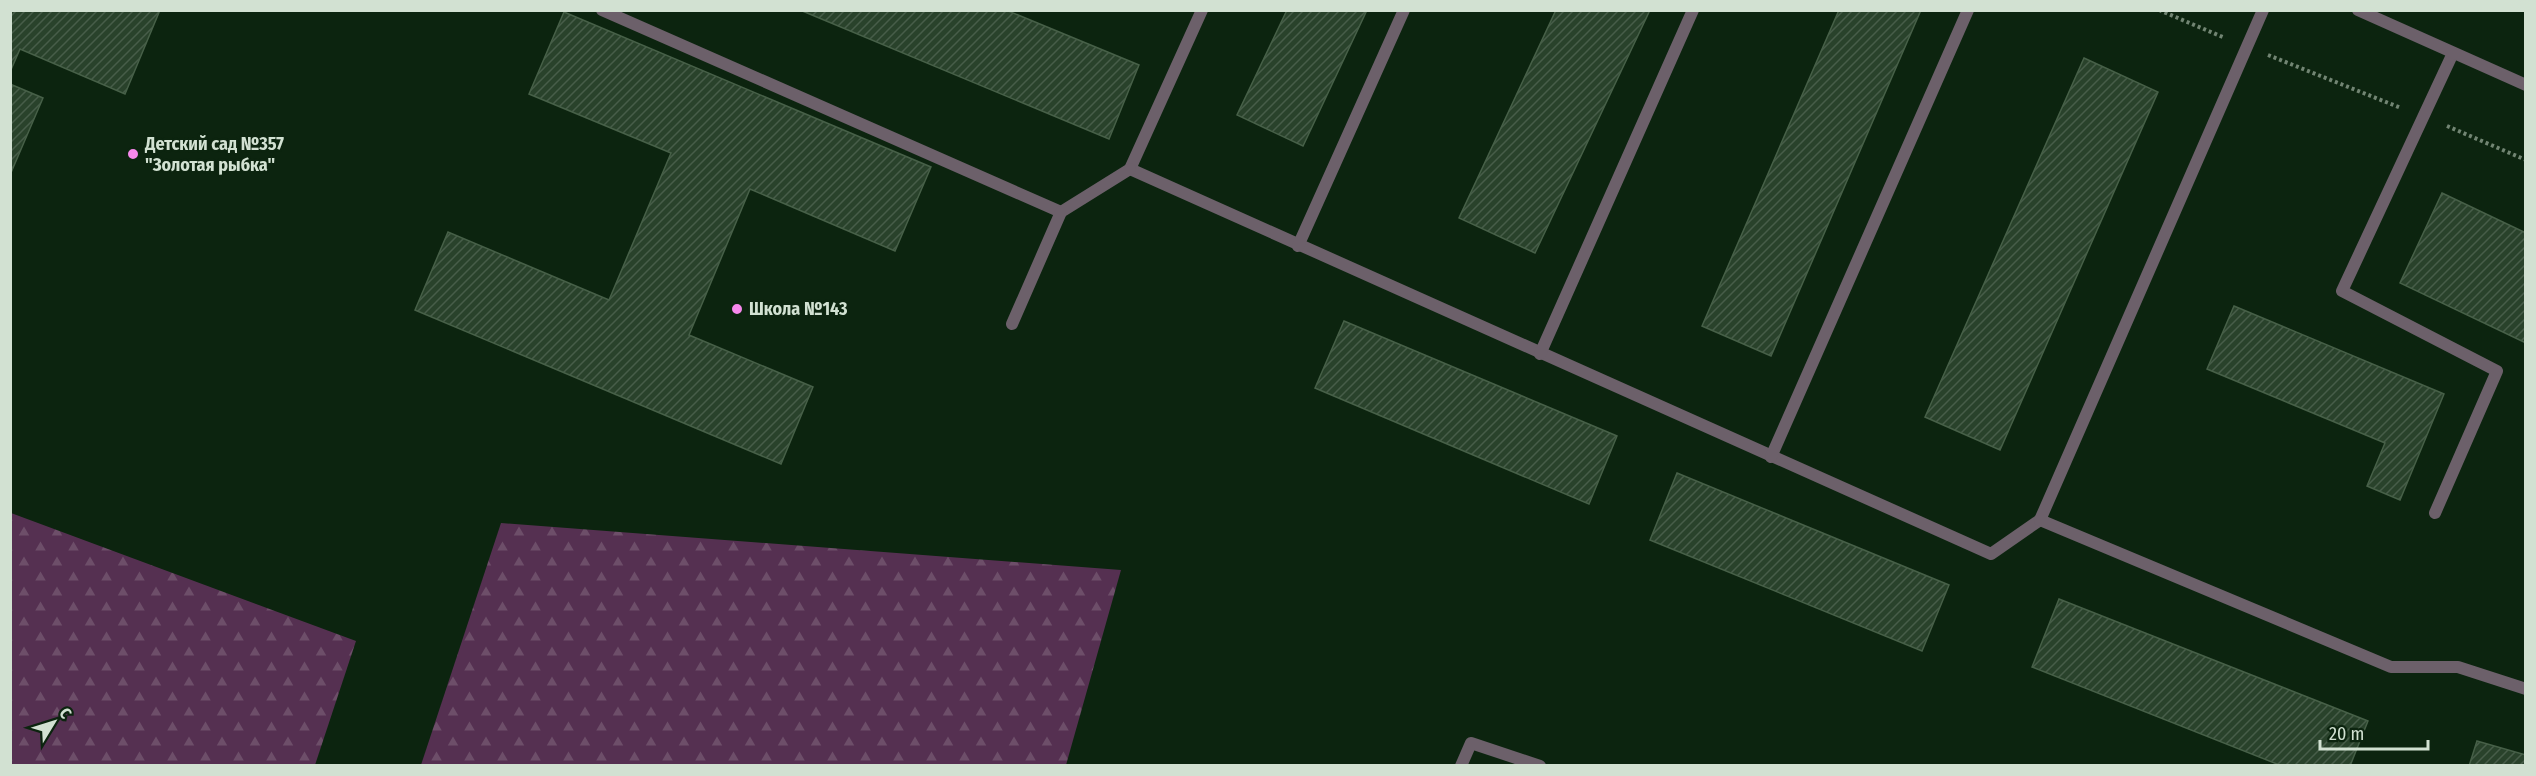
<svg xmlns="http://www.w3.org/2000/svg" width="2536" height="776" font-family="'Fira Sans Condensed',sans-serif">
<style>
.forest{fill:url(#forest-firs)}
.building{fill:url(#building-hatch);stroke:#476048;stroke-width:1.5}
.lines{fill:none;stroke-linecap:round;stroke-linejoin:round}
.path{stroke:#728573;stroke-width:4;stroke-dasharray:3 3;stroke-linecap:butt}
.service{stroke:#6c606a;stroke-width:12}
.tertiary{stroke:#6c606a;stroke-width:12}
.poi-dot{fill:#f788ec;stroke:#0c240f;stroke-width:2}
.labels{text-anchor:middle;stroke-width:4.5;stroke-linejoin:round;paint-order:stroke}
.poi-label{font-size:18px;font-weight:bold;fill:#d2e1d2;stroke:#0c240f;text-anchor:start}
</style>
<defs>
<pattern id="forest-firs" width="22" height="20" patternUnits="userSpaceOnUse" patternTransform="scale(1.5)"><rect width="22" height="20" fill="#553051"/><path d="M5 1l3.5 6h-7zM16 11l3.5 6h-7z" fill="#6d4e69"/></pattern>
<pattern id="building-hatch" width="6" height="6" patternUnits="userSpaceOnUse" patternTransform="scale(1.5)"><rect width="6" height="6" fill="#29422b"/><path d="M-1 1l2-2M0 6l6-6M5 7l2-2" fill="none" stroke="#475d49"/></pattern>
</defs>
<rect width="100%" height="100%" fill="#0c240f"/>
<g class="forest">
<polygon points="11,513 356,641 315,765 11,765"/>
<polygon points="501,523 1121,570 1066,765 421,765"/>
</g>
<g class="building">
<polygon points="10,10 160,10 125,94 20,49 10,72"/>
<polygon points="800,10 1006,10 1139,65 1109,139"/>
<polygon points="1287,10 1367,10 1303,146 1237,115"/>
<polygon points="1556,10 1650,10 1535,253 1459,218"/>
<polygon points="1839,10 1921,10 1771,356 1702,326"/>
<polygon points="564,12 931,167 895,251 750,189 689,335 813,387 781,464 415,310 448,232 609,300 671,153 529,94"/>
<polygon points="2084,58 2158,92 2000,450 1925,417"/>
<polygon points="10,84 43,98 10,175"/>
<polygon points="2442,193 2526,233 2526,343 2400,283"/>
<polygon points="2234,306 2444,394 2400,500 2367,486 2385,443 2207,369"/>
<polygon points="1344,321 1617,436 1589,504 1315,388"/>
<polygon points="1677,473 1949,585 1922,651 1650,540"/>
<polygon points="2059,599 2368,721 2350,766 2282,766 2032,667"/>
<polygon points="2477,741 2526,755 2526,766 2469,766"/>
</g>
<g class="lines">
<g class="path">
<polyline points="2159,10 2225,38"/>
<polyline points="2268,55 2401,108"/>
<polyline points="2447,126 2526,160"/>
</g>
<g class="service">
<polyline points="602,10 1061,212"/>
<polyline points="1202,10 1130,169 1991,554 2040,520"/>
<polyline points="2263,10 2040,520 2391,667 2458,667 2526,689"/>
<polyline points="1298,246 1404,10"/>
<polyline points="1012,324 1061,212 1130,169"/>
<polyline points="1540,354 1693,10"/>
<polyline points="1771,457 1968,10"/>
<polyline points="2435,513 2497,371 2342,291 2453,53"/>
<polyline points="1461,766 1471,743 1540,766"/>
</g>
<polyline class="tertiary" points="2358,10 2526,85"/>
</g>
<g class="poi-dot">
<circle cx="133" cy="154" r="6"/>
<circle cx="737" cy="309" r="6"/>
</g>
<g class="labels">
<g class="poi-label">
<text x="145" y="150">Детский сад №357<tspan x="145" dy="21">"Золотая рыбка"</tspan></text>
<text x="749" y="315">Школа №143</text>
</g>
</g>
<rect width="2536" height="776" fill="none" stroke="#d2e1d2" stroke-width="24"/>
<g transform="translate(54 722) rotate(52)" stroke="#0c240f" stroke-width="4.5" paint-order="stroke">
<path d="M0-4.5L10 22L0 15L-10 22Z" fill="#d2e1d2"/>
<text y="-9" font-size="16" font-weight="bold" text-anchor="middle" fill="#d2e1d2">С</text>
</g>
<path d="M2320 740v9h108v-9" fill="none" stroke="#d2e1d2" stroke-width="3"/>
<text x="2329" y="740" font-size="18" fill="#d2e1d2" stroke="#0c240f" stroke-width="4.5" paint-order="stroke">20 m</text>
</svg>
